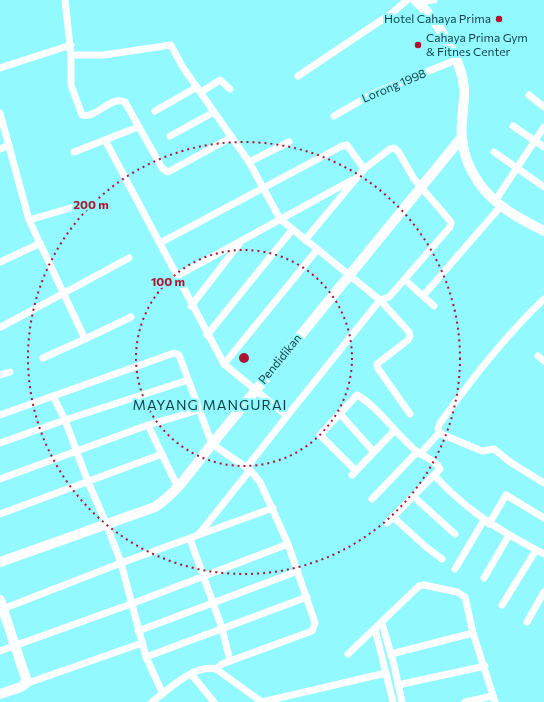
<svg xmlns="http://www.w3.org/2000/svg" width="544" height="702" font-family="Commissioner,sans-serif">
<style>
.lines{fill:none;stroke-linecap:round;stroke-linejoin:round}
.street{stroke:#fff;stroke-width:7}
.secondary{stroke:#fff;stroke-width:10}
.ring{fill:none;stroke:#ab162e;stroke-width:2;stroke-dasharray:2 4}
.poi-dot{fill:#ab162e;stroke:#91f9ff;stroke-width:1.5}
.labels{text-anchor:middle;stroke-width:4;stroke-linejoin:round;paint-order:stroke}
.poi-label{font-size:12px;fill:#113f42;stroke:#91f9ff;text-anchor:end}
.street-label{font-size:12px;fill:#113f42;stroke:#91f9ff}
.quarter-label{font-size:14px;letter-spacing:1px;fill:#113f42;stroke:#91f9ff}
.centre{fill:#ab162e;stroke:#91f9ff;stroke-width:2}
.ring-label{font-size:12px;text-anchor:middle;font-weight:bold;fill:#ab162e;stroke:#91f9ff;stroke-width:4;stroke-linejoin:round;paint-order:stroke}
</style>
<rect width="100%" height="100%" fill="#91f9ff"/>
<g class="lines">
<g class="street">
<path d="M65 0 71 55V85L82 115C96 119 111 95 125 102L162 168 168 172 232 137"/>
<polyline points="418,2 434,0"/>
<polyline points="71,55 104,55 171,45 182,66 249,162 280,219 380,300 409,332 410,336 408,340 377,364 377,367 410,414"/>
<polyline points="0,68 71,45"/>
<polyline points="298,76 392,13 407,0"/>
<polyline points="201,92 220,80 230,89"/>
<polyline points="529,95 544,107"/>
<polyline points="155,111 197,87"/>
<polyline points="0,113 29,220 85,339 131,317"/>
<polyline points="334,116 374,93 456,60"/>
<polyline points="513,126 544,147"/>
<polyline points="170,136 214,112"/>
<polyline points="105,140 224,364 287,416 380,300 389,297 450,227 451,222 414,179 398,151 394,148 390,149 364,169 305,240"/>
<polyline points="0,149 9,145"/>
<polyline points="74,152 138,127"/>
<polyline points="494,152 544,187"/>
<polyline points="249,162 289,142"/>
<polyline points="495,201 544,127"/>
<polyline points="29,220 81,205"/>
<polyline points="160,243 342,146 347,145 364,169"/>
<polyline points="0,262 39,244"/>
<polyline points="177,276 352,180"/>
<polyline points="405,280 434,306"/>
<polyline points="423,296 501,206"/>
<polyline points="191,306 239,244"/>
<polyline points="1,327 129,258"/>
<polyline points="207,335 292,230"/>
<polyline points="538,356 544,361"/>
<polyline points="43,358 85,339"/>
<polyline points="224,364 317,250"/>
<polyline points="0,375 10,372"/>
<polyline points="53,396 65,420 88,482 106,523 121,563 146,657 163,694"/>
<polyline points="340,414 374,452"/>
<polyline points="0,415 174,353 179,355 212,444 250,470 260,482 288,544 315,623 312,631 222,664 216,669"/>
<polyline points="148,425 178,488"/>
<path d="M439 433 438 429 440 423C472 379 505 336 544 299"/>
<polyline points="439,433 482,451 494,449 510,462 544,483"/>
<polyline points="0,443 65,420 188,380"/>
<polyline points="420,454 439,433"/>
<polyline points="247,467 287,416"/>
<path d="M356 471 320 435 357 395C375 404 398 436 415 450 423 457 435 459 440 469L387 523"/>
<polyline points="352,475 394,431"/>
<path d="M434 475C469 513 499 530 544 554"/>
<polyline points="0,479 148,425 199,410"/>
<polyline points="413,496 455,534"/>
<polyline points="372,499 417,452"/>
<polyline points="0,514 162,454"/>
<polyline points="393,517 426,547 442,559"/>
<polyline points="489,524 506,495 544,518"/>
<polyline points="199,534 250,470"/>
<polyline points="190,539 222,628 230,661"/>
<polyline points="455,569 484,520"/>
<polyline points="484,578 509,535"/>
<polyline points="502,605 536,550"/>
<polyline points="0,610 121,563 273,508"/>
<polyline points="527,622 544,592"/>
<polyline points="382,623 394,665 402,702"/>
<polyline points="375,629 393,702"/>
<polyline points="138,631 298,571"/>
<polyline points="0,651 131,604 288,544"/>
<polyline points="348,654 419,586 424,585 457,592 465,597 473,633 495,702"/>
<polyline points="391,654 473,633"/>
<polyline points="146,657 307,597"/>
<polyline points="191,674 214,702"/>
<polyline points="25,684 142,643"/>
<polyline points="398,685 485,666"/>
<path d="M152 702C169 689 194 664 216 669L262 702 386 673"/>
<polyline points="465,702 493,696"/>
</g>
<g class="secondary">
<path d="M415 0C437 19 462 60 464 89 465 105 460 122 462 138 463 153 470 170 479 183 495 206 520 219 544 231"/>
<path d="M0 562 155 507C179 491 194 466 212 444L462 137"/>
<polyline points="0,600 26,679 25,684 21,687 0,694"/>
</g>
</g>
<g class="ring">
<circle cx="244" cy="358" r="108"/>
<circle cx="244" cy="358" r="216"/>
</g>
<g class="poi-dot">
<circle cx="499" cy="19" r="4"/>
<circle cx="418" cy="45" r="4"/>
</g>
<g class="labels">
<g class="poi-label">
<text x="491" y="23">Hotel Cahaya Prima</text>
<text x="426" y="42" text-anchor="start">Cahaya Prima Gym<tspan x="426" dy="14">&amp; Fitnes Center</tspan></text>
</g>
<g class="street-label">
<text transform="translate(394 86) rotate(-23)" y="4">Lorong 1998</text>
<text transform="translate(280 359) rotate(-51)" y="4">Pendidikan</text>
</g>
<g class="quarter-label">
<text x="210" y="410">MAYANG MANGURAI</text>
</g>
</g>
<circle cx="244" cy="358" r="6" class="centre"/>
<g class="ring-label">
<text x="91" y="209">200 m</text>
<text x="168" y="286">100 m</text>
</g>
</svg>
